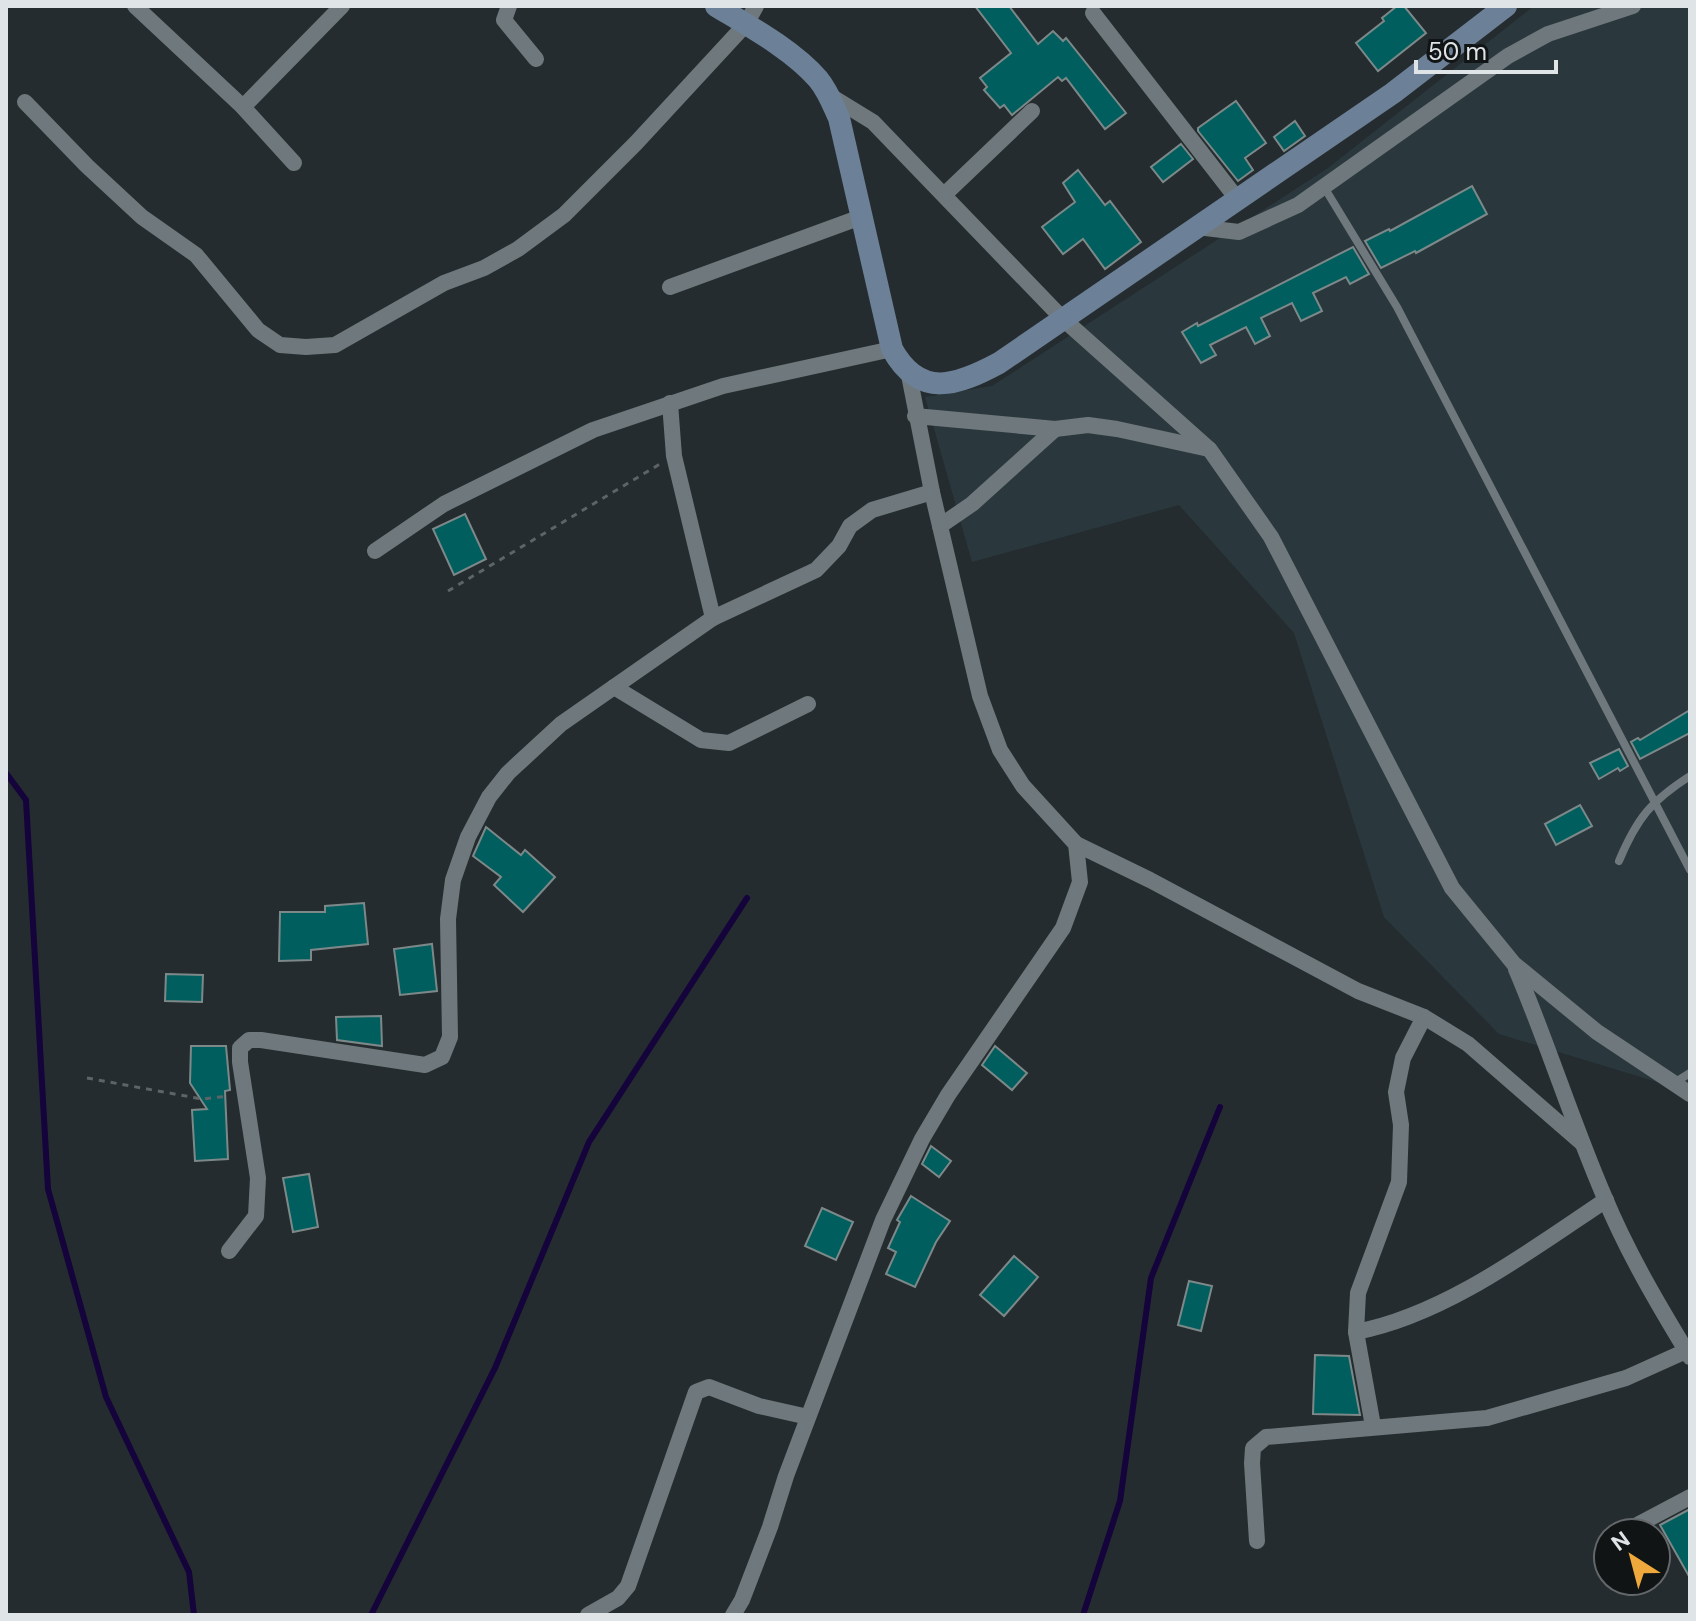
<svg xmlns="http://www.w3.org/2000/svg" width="1696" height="1621" font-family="'DM Sans',sans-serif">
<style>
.built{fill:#2a383e}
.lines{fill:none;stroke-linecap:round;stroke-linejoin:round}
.stream{stroke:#15033c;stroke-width:6}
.building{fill:#005e5f;stroke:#7d8888;stroke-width:2}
.path{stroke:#5d6467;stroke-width:3;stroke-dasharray:6 6;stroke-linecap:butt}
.lane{stroke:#6f787c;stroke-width:8}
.street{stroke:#6f787c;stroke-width:16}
.secondary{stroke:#6c8097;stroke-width:22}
</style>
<rect width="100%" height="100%" fill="#242c2f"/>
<polygon class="built" points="1534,6 1690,6 1690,1092 1499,1034 1384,917 1294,633 1179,505 972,562 925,397 992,386 1328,168"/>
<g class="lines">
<g class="stream">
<polyline points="6,773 26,800 48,1189 106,1397 189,1572 194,1615"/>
<polyline points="371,1615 495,1368 589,1142 747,898"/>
<polyline points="1083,1615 1120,1501 1151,1278 1220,1107"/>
</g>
</g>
<g class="building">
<polygon points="975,6 1009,6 1038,44 1053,31 1063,41 1066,38 1126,113 1105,129 1066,78 1062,81 1058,77 1012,115 1004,105 1000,108 984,90 987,87 980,78 1011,53"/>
<polygon points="1397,6 1404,6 1426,33 1378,71 1356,43 1384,21 1382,18"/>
<polygon points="1236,101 1266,143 1245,158 1253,170 1238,181 1198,131 1198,128"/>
<polygon points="1295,121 1305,136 1284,151 1274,137"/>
<polygon points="1181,144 1193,159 1163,182 1151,167"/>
<polygon points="1078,170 1105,205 1110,201 1141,242 1105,269 1083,239 1063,254 1042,227 1075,202 1063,183"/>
<polygon points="1472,186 1487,214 1416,253 1415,251 1381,268 1365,241 1389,229 1390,231"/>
<polygon points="1353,247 1369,274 1350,284 1346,277 1313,293 1322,311 1301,321 1292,303 1261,318 1270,336 1255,344 1246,327 1210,345 1216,355 1201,363 1182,332 1197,323 1198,326"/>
<polygon points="465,514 486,559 454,575 433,529"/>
<polygon points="1690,710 1690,733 1640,759 1631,742 1638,738 1640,740"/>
<polygon points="1619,749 1628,766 1620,771 1618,768 1599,779 1590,763"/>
<polygon points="1580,805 1592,826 1556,845 1545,824"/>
<polygon points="486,827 521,855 525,850 555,877 523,912 494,885 501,877 473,856"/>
<polygon points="364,903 368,944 311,950 311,960 279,961 280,912 325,912 325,906"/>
<polygon points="432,944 437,991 400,995 394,949"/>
<polygon points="166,974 203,975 202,1002 165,1001"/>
<polygon points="381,1016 382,1046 337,1040 336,1017"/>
<polygon points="191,1046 226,1046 230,1090 225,1091 228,1159 195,1161 192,1110 207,1109 190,1083"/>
<polygon points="995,1046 1027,1073 1012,1090 982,1065"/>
<polygon points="931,1146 951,1161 939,1177 922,1164"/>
<polygon points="309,1174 318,1227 293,1232 283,1178"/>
<polygon points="911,1196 950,1221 936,1242 915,1287 886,1274 896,1252 888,1248 900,1222 897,1220"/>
<polygon points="822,1208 853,1222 836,1260 805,1246"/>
<polygon points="1014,1256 1038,1277 1004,1316 980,1295"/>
<polygon points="1189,1281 1212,1286 1201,1331 1178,1325"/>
<polygon points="1315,1355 1349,1356 1360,1415 1313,1414"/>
<polygon points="1690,1509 1690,1578 1660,1525"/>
</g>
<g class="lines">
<g class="path">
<polyline points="448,591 660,464"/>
<polyline points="87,1078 202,1099 229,1096"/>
</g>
<g class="lane">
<polyline points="1324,187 1397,307 1690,870"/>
<path d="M1619 861C1637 818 1651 801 1690 776"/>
<polyline points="1674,1083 1690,1073"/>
</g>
<g class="street">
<polyline points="135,6 243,107 294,163"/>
<polyline points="509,6 504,20 536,59"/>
<polyline points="1093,13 1238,200"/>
<polyline points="829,95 873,122 1062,318 1210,450 1271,537 1452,888 1514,964 1597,1032 1690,1094"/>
<polyline points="25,102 87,166 142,217 196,255 258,330 280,345 306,347 335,345 444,283 484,268 518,249 564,215 636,143 746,24 756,6"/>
<polyline points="243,107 342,6"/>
<polyline points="944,195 1032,111"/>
<polyline points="1197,227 1239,232 1298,205 1508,56 1548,34 1633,6"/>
<polyline points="670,287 861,217"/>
<polyline points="670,403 674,456 713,618"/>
<polyline points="915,416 1055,429 1088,425 1117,429 1209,449"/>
<polyline points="940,526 972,504 1055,429"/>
<polyline points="375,551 444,504 593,430 723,386 892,349"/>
<polyline points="614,687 701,740 729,743 808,704"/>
<polyline points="1076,844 1150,880 1358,991 1424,1017 1468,1044 1582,1143"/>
<path d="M1516 969C1548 1044 1572 1122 1604 1196 1627 1252 1659 1306 1690 1357"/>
<polyline points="229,1251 256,1216 258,1178 240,1062 240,1048 249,1040 261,1040 425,1065 442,1057 450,1037 448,919 453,880 468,837 489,797 508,773 561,724 713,618 816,570 839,546 850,526 872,510 932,492"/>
<path d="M1356 1332C1445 1315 1531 1250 1606 1200"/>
<polyline points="1373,1426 1356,1332 1358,1293 1399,1182 1401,1125 1396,1092 1403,1058 1424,1017"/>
<polyline points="1622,1533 1690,1497"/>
<polyline points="1257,1541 1252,1463 1253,1448 1266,1437 1487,1418 1626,1378 1686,1351"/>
<polyline points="588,1615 618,1598 628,1586 696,1392 709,1387 759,1406 808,1417"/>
<polyline points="733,1615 742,1600 770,1527 786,1476 883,1220 922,1139 948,1095 1063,928 1080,882 1076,844 1023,786 1000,750 980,696 932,492 908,370"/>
</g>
<path class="secondary" d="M716 6C749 26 793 50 818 79 828 91 833 105 839 118L892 349C920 400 958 385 999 363L1393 93 1506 6"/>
</g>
<rect width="1696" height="1621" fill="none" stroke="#dfe4e6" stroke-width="16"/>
<g transform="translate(1632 1557) rotate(324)"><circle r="38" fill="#101415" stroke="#636769" stroke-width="2"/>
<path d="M0-6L14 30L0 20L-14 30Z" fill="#eea83c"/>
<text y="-12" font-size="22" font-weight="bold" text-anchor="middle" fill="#dfe4e6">N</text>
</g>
<path d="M1416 60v12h140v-12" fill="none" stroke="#dfe4e6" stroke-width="4"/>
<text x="1428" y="60" font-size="24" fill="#dfe4e6" stroke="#101415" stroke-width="6" paint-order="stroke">50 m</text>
</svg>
